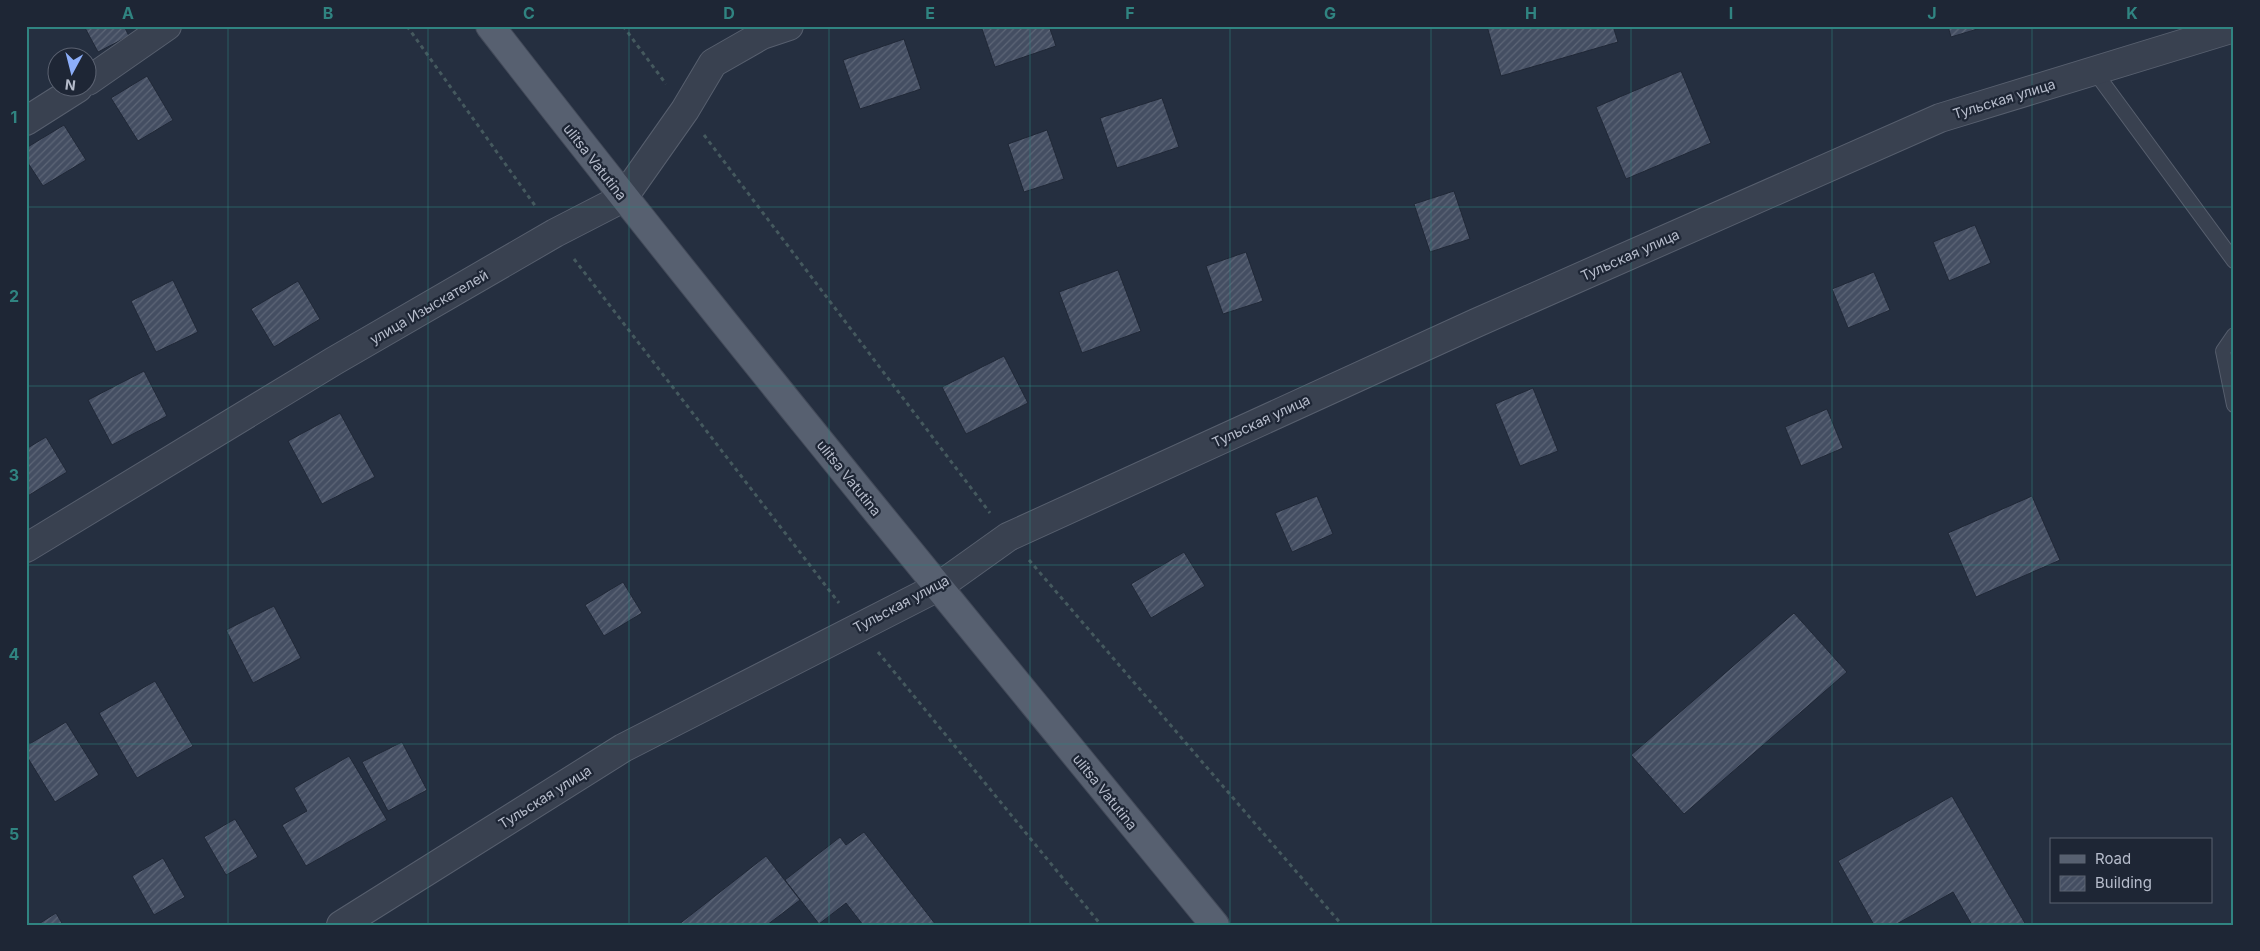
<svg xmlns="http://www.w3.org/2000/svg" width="2260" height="951" font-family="Inter,sans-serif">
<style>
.building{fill:url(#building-hatch);stroke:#202837}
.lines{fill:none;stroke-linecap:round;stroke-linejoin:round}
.service-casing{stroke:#575f6e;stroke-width:16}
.minor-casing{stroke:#575f6e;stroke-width:30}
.primary-casing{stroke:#434a59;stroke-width:30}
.path{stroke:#45595e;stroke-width:3;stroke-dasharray:4 4;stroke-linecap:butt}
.service{stroke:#394150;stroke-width:14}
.minor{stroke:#394150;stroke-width:28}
.primary{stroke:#576070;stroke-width:28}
.grid{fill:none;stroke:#308481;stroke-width:1;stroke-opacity:0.55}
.labels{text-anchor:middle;stroke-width:4.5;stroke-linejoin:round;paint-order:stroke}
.street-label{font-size:14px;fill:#b6bccb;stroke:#1e2635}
.neatline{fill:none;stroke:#308481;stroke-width:2}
.grid-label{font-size:16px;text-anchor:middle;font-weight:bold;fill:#308481}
</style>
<defs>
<pattern id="building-hatch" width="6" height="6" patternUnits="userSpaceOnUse" patternTransform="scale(1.25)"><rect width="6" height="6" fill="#444e62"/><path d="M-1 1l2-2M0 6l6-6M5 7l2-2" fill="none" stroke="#5d6677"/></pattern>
</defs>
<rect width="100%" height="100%" fill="#252f40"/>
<g class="building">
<polygon points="84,26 124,26 129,36 98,52"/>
<polygon points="981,26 1049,26 1056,46 995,67"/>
<polygon points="1487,26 1613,26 1618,42 1501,76"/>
<polygon points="1948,26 1983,26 1984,27 1951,37"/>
<polygon points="904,39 921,89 860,109 843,60"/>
<polygon points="1681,71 1711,143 1626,179 1596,107"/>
<polygon points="147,76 173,120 138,141 111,98"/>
<polygon points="1162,98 1179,147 1117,168 1100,118"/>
<polygon points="64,125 86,160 43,186 26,160 26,148"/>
<polygon points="1047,130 1064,179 1024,192 1008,144"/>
<polygon points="1454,191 1470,239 1430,252 1414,204"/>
<polygon points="1975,225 1991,263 1949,281 1933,242"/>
<polygon points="1246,252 1263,301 1223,314 1206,266"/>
<polygon points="1118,270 1141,331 1082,353 1059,292"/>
<polygon points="1874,272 1890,310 1848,328 1832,289"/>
<polygon points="173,280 198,332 156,352 131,301"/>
<polygon points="298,281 320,319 274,347 251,309"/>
<polygon points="1004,356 1028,403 966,434 942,387"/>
<polygon points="144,371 167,416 112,445 88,400"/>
<polygon points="1533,388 1558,451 1520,466 1495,404"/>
<polygon points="1827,409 1843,448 1801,466 1785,427"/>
<polygon points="340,413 375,477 322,504 288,441"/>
<polygon points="46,437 67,472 26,497 26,449"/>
<polygon points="1317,496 1333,534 1292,552 1275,513"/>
<polygon points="2032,496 2060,560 1976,597 1948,533"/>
<polygon points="1184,552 1205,586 1151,618 1131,584"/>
<polygon points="623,582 642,613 604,636 585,605"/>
<polygon points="274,606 301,658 253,683 226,630"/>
<polygon points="1794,613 1847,672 1684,814 1631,755"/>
<polygon points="155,681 193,746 137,778 99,713"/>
<polygon points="66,722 99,775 55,802 26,755 26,746"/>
<polygon points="402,742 427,790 388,811 362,762"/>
<polygon points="349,756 387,820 306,866 282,825 307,811 294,788"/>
<polygon points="1952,796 2026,925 1972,925 1953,892 1895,925 1874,925 1838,861"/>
<polygon points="235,819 258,857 226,875 204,837"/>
<polygon points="864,832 936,925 863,925 846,903 819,924 785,880 840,837 846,845"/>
<polygon points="766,856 800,900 767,925 678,925"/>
<polygon points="163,858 185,897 154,915 132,876"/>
<polygon points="56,913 63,925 37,925"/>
</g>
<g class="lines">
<g class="service-casing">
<g id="service">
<polyline points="2095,72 2234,261"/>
<polyline points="2234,335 2223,351 2234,405"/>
</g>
</g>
<g class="minor-casing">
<g id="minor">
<polyline points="88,81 167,26"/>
<polyline points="26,121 78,88"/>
<polyline points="26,548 334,361 555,233 623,198 685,110 713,63 762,35 789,26"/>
<polyline points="341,925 623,748 938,587 1008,537 1476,323 1940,118 2234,28"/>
</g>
</g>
<g class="primary-casing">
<path id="primary" d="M490 26C726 330 971 627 1215 925"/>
</g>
<g class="path">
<polyline points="407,26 536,207"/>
<polyline points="623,26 666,84"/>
<polyline points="704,135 990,513"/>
<polyline points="574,259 839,603"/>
<polyline points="1029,560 1342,925"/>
<polyline points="878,652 1101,925"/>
</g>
<use href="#service" class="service"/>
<use href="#minor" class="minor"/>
<use href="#primary" class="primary"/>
</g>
<path class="grid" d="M228 26V925M428 26V925M629 26V925M829 26V925M1030 26V925M1230 26V925M1431 26V925M1631 26V925M1832 26V925M2032 26V925M26 207H2234M26 386H2234M26 565H2234M26 744H2234"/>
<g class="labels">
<g class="street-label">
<text transform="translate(2004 99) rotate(-17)" y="5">Тульская улица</text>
<text transform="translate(595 162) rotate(52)" y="5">ulitsa Vatutina</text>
<text transform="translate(1630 255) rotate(-24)" y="5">Тульская улица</text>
<text transform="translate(429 307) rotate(-30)" y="5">улица Изыскателей</text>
<text transform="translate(1261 421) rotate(-25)" y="5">Тульская улица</text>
<text transform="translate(849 478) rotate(51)" y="5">ulitsa Vatutina</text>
<text transform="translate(901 604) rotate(-28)" y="5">Тульская улица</text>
<text transform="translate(1105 792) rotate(51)" y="5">ulitsa Vatutina</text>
<text transform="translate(545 797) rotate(-32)" y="5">Тульская улица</text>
</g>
</g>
<rect width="2260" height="951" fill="none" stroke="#1e2635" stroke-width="55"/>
<rect x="2050" y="838" width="162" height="65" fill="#1e2635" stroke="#5b6271"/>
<rect x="2060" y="855" width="25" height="8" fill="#576070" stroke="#5b6271"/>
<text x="2095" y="864" font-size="15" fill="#b6bccb">Road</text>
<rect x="2060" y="876" width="25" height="15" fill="url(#building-hatch)" stroke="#5b6271"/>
<text x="2095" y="888" font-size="15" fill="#b6bccb">Building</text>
<g transform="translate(72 72) rotate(187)"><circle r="24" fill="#1e2635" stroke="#5b6271"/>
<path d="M0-4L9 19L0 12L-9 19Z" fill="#8caef9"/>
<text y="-8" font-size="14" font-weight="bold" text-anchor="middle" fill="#b6bccb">N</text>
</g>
<rect x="28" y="28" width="2204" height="896" class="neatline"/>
<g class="grid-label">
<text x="128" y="19">A</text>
<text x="328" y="19">B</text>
<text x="529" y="19">C</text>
<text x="729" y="19">D</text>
<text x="930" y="19">E</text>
<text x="1130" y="19">F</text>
<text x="1330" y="19">G</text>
<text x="1531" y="19">H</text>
<text x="1731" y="19">I</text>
<text x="1932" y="19">J</text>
<text x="2132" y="19">K</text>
<text x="14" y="123">1</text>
<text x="14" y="302">2</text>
<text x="14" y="481">3</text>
<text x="14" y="660">4</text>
<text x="14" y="840">5</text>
</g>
</svg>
